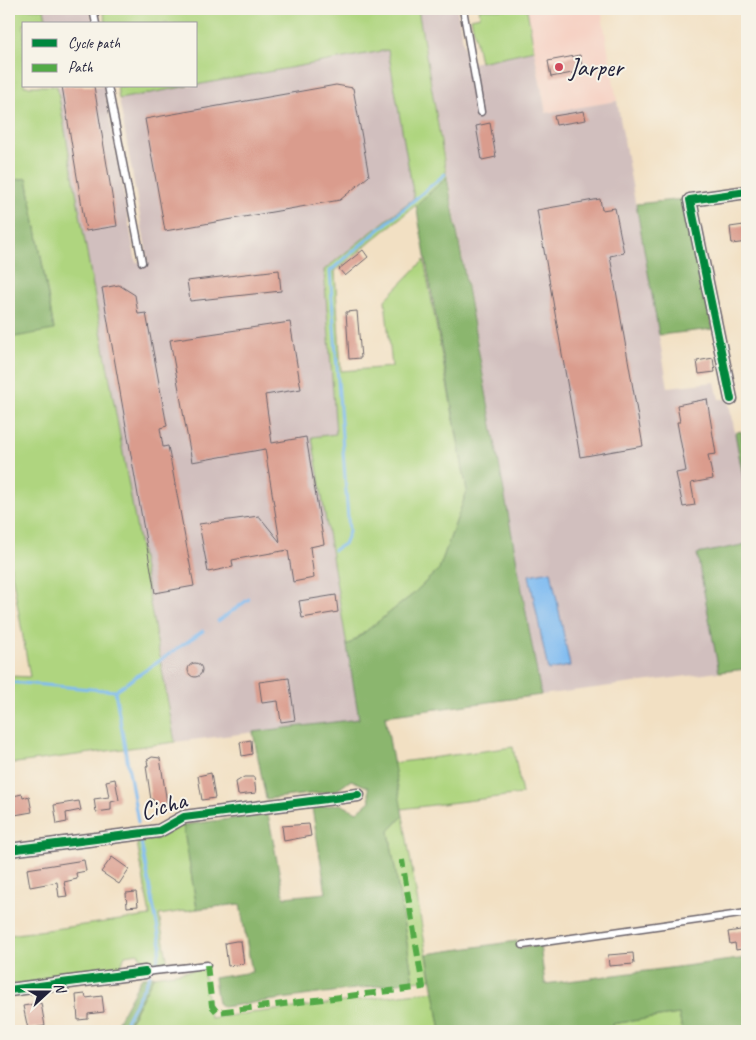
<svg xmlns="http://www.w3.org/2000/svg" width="756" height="1040" font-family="Caveat,sans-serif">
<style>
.built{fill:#f6d2c4}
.industrial{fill:#d1bfbe}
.green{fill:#afd57f;stroke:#687c5d}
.forest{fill:#8bb66e;stroke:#566c54}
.water{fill:#7fbbf1;stroke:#506e96}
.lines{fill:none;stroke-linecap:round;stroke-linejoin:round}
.stream{stroke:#7fbbf1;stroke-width:3}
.building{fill:#da9c8d}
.lane-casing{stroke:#6b646b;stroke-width:9}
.street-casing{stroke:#6b646b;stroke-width:15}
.lane{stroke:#fff;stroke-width:6}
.street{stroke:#fff;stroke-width:12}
.quiet{stroke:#53aa46;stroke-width:6;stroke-dasharray:12 6;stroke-linecap:butt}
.cycleway-casing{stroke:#f7f3e8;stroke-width:11}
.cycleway{stroke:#00873e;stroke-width:8}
.poi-dot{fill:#d1495b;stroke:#f7f3e8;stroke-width:2}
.labels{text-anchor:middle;stroke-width:4;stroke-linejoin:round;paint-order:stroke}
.poi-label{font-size:25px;fill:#22223b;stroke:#f7f3e8;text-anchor:start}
.street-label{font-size:25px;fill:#22223b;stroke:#f7f3e8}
</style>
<rect width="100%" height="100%" fill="#f7f3e8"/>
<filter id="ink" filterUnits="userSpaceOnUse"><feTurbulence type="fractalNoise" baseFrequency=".02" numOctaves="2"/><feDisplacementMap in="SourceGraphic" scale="10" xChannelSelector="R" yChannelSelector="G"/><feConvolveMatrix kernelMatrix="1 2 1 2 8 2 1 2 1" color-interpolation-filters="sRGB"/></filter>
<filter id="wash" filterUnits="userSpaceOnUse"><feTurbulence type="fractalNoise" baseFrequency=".0096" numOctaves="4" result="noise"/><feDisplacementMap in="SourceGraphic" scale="20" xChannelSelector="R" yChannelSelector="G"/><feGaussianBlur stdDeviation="1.12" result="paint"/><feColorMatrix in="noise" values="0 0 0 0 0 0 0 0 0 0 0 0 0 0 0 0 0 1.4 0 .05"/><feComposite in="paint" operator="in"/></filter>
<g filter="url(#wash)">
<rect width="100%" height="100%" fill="#f2e0c3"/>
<polygon class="built" points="527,9 601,9 617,101 546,113"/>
<g class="industrial">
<polygon points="44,9 90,9 93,24 47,24"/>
<polygon points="418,9 457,9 467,64 534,50 546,113 617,101 668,387 715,382 719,399 728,399 740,457 747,499 747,544 697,554 719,672 541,695"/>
<polygon points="388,50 415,198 324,270 336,434 312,438 359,719 175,742 57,86 104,86 136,262 148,261 119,99"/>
</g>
<g class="green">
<polygon points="9,9 44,9 47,24 24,24 24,86 57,86 175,742 9,764 9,676 30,677 9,557 9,338 54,329 27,178 9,181"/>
<polygon points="103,9 418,9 447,177 416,205 335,271 341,371 392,367 385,300 424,260 467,491 439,569 412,595 347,646 312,437 336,434 324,270 414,198 388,50 196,85 196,24 106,24"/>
<polygon points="479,9 527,9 534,50 480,62 471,18 480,16"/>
<polygon points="117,86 188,86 119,99"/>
<polygon points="513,747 522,794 401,809 393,763"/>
<polygon points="403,816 431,979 413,981 389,831"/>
<polygon points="183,825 197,909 159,915 168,964 147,966 138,953 125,955 120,970 9,985 9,935 150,916 137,842 157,839"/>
<polygon points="203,969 210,1018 434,991 441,1031 125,1031 154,976"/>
<polygon points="679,1014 682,1031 613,1031 611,1024"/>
</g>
<g class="forest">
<polygon points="447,177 541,695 385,716 403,816 389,831 413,981 223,1007 218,1003 214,978 252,972 240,904 197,909 183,825 268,814 284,897 326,893 312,808 340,804 357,812 370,801 368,787 351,780 336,791 266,799 253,732 359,719 347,646 412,595 439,569 467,491 416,205"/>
<polygon points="27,178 54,330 9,338 9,181"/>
<polygon points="684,199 713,329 659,335 636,204"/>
<polygon points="741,431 747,469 747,499 735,433"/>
<polygon points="747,544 747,669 719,672 697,554"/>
<polygon points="517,941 518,948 540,945 545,984 747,958 747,1031 682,1031 679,1014 612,1024 613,1031 441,1031 427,954"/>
<polygon points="154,976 124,1031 110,1031 113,1030 142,977"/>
</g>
<polygon class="water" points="551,571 570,666 548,670 529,575"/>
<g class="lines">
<g class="stream">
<polyline points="334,550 344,544 349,532 330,271 445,174"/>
<polyline points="218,621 249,599"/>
<polyline points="9,682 115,691 203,631"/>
<polyline points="115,691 138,822"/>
<polyline points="141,842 161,945 156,964"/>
<polyline points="121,1031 150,975"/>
</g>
</g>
<g id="blocks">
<g class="building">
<polygon points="580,55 583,71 551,77 548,61"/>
<polygon points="336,85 353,88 369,176 340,200 165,231 145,119"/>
<polygon points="62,86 94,86 117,226 86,231"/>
<polygon points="584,111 586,120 556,125 554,116"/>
<polygon points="490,123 496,157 482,160 476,126"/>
<polygon points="600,199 602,210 615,208 624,253 610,256 643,446 580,457 537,210"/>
<polygon points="744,225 747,242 732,244 730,227"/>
<polygon points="363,250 368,257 345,276 339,269"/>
<polygon points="279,270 281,291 190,301 187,281"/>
<polygon points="119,285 135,295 138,314 146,313 167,426 160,428 163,447 168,446 194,586 155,593 102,288"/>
<polygon points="357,311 361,358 349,359 346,312"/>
<polygon points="290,322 301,389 265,395 272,443 306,437 324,544 310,547 314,578 293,582 288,550 232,560 233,567 208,572 199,524 259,516 280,542 265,449 192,462 170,340"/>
<polygon points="713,358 715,372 699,374 697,361"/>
<polygon points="707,399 716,454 708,455 713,479 691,483 695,505 683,507 676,473 686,471 677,422 680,422 677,405"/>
<polygon points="336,595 338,612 302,618 299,601"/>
<circle cx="195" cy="670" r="7"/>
<polygon points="289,678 295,720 281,722 278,701 262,703 259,682"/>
<polygon points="251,740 252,754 242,756 240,742"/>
<polygon points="152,757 160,758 167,803 162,804 160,808 154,805 153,799 151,800 146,766 148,766 147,760"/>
<polygon points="211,773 215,798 202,800 198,776"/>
<polygon points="244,777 254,777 256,793 238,795 236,782"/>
<polygon points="115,779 119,800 111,802 111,810 96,812 94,799 109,797 106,781"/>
<polygon points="22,794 23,798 29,796 32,812 9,816 9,801 14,800 13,796"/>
<polygon points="79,801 81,810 66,813 67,822 57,824 54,805"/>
<polygon points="309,824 311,836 284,841 282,826"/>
<polygon points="112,857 129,869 119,884 101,872"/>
<polygon points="84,860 86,871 76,873 77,879 64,882 67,896 59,897 57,882 30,887 27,869"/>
<polygon points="136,892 138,906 127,907 126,893"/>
<polygon points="747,929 747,948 736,950 735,943 730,944 728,932"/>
<polygon points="236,941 241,941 244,964 228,966 225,943"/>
<polygon points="633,953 634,964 609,966 608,955"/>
<polygon points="85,994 86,998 102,996 104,1012 88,1014 88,1019 78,1020 76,995"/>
<polygon points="41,1003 45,1026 28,1029 23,1006"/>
</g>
</g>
</g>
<g filter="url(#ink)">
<use href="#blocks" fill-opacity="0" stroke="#6b646b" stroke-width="1"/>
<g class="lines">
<g class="lane-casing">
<g id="lane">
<polyline points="93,9 96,24"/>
<polyline points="463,9 481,112"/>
<polyline points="108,86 142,262"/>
<polyline points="523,945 747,913"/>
<polyline points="145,972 207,965"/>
</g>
</g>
<g class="street-casing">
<g id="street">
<polyline points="731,399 690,200 747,192"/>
<polyline points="9,850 159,831 184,817 358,795"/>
<polyline points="9,990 145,972"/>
</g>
</g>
<use href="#lane" class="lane"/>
<use href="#street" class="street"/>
<polyline class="quiet" points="207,965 212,1006 217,1012 423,987 402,860"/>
<g class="cycleway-casing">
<g id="cycleway">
<polyline points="731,399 690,200 747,192"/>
<polyline points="9,850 159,831 184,817 358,795"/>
<polyline points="9,990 145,972"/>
</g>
</g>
<use href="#cycleway" class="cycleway"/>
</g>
</g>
<circle class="poi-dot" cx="559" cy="67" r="5"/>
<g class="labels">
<g class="poi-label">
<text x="569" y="76">Jarper</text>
</g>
<g class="street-label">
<text transform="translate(163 805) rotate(-16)" y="9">Cicha</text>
</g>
</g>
<rect width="756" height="1040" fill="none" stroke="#f7f3e8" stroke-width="30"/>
<rect x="22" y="22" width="175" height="65" fill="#f7f3e8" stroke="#a29fa3"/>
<rect x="32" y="39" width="25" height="8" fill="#00873e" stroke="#a29fa3"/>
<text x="68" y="48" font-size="15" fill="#22223b">Cycle path</text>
<rect x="32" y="64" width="25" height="8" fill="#53aa46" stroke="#a29fa3"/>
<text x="68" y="72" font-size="15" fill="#22223b">Path</text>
<g transform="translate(48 992) rotate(69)" stroke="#f7f3e8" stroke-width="4" paint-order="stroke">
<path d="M0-4L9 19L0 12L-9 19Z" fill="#22223b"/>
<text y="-8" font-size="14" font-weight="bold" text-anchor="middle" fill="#22223b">N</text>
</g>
</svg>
